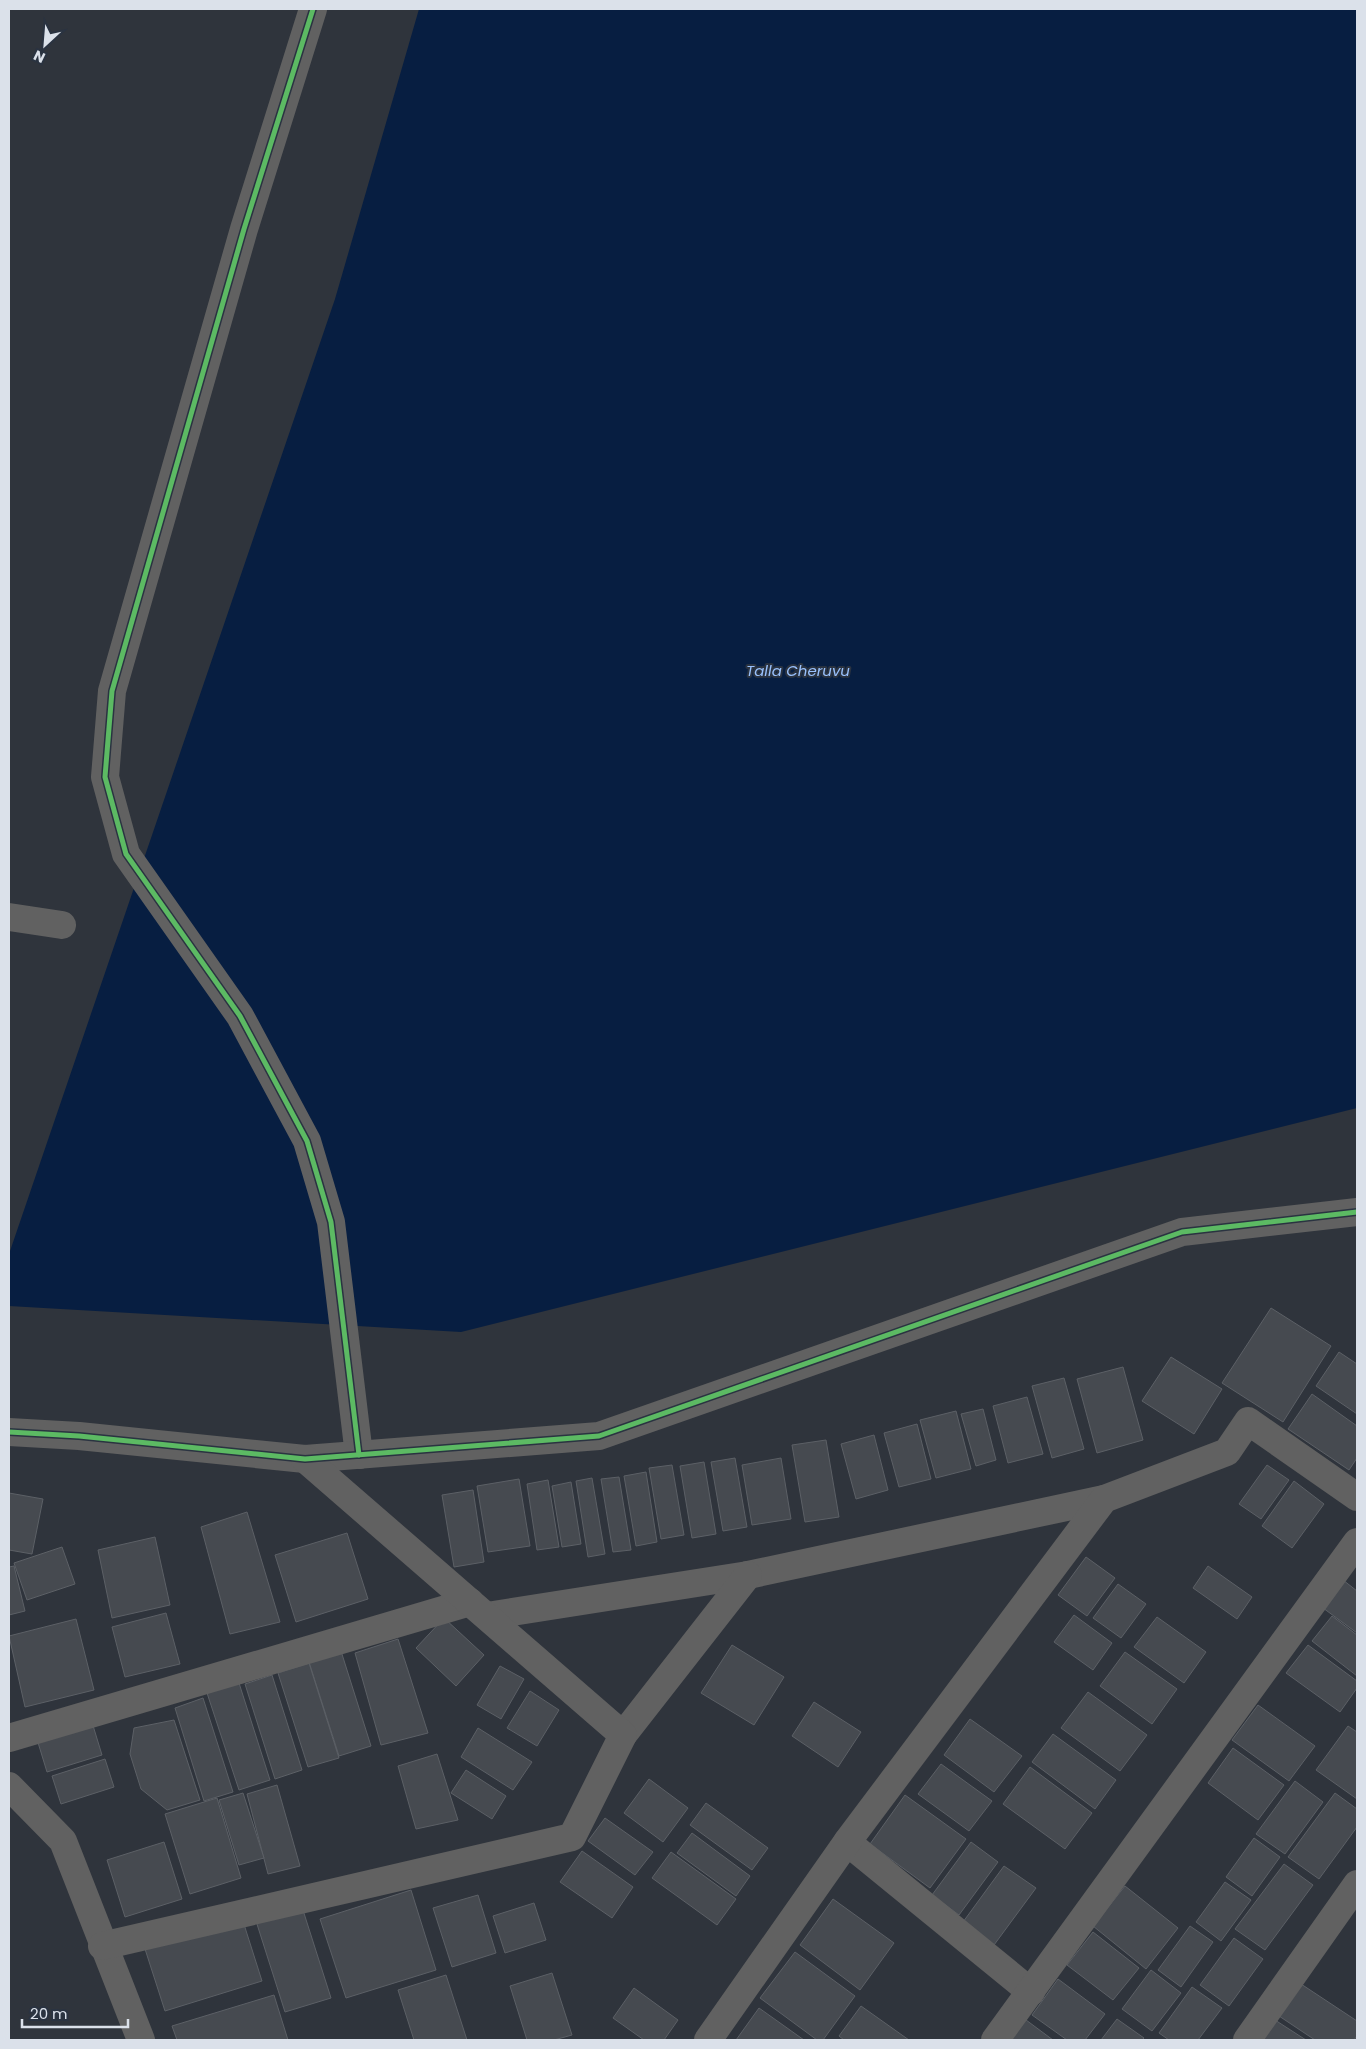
<svg xmlns="http://www.w3.org/2000/svg" width="1366" height="2049" font-family="Poppins,sans-serif">
<style>
.water{fill:#071e41}
.building{fill:#464a50;stroke:#5c6066}
.lines{fill:none;stroke-linecap:round;stroke-linejoin:round}
.minor{stroke:#616161;stroke-width:28}
.cycleway-casing{stroke:#2a3341;stroke-width:8}
.cycleway{stroke:#5cba63;stroke-width:5}
.labels{text-anchor:middle;stroke-width:4;stroke-linejoin:round;paint-order:stroke}
.water-label{font-size:15px;font-style:italic;fill:#99c1fc;stroke:#2a3341}
</style>
<rect width="100%" height="100%" fill="#2f343c"/>
<polygon class="water" points="419,9 1357,9 1357,1108 461,1332 9,1306 9,1254 335,299"/>
<g class="building">
<polygon points="1271,1308 1331,1346 1283,1422 1222,1383"/>
<polygon points="1339,1352 1357,1364 1357,1414 1316,1386"/>
<polygon points="1171,1357 1222,1389 1194,1434 1142,1401"/>
<polygon points="1123,1367 1143,1440 1097,1453 1077,1379"/>
<polygon points="1064,1378 1084,1449 1052,1458 1032,1386"/>
<polygon points="1312,1394 1357,1426 1357,1458 1349,1470 1288,1429"/>
<polygon points="1027,1397 1043,1454 1008,1463 993,1406"/>
<polygon points="983,1409 996,1460 976,1466 961,1414"/>
<polygon points="956,1411 971,1469 936,1478 920,1420"/>
<polygon points="917,1424 931,1479 899,1487 884,1433"/>
<polygon points="874,1435 888,1490 856,1499 841,1444"/>
<polygon points="826,1440 839,1517 805,1522 792,1445"/>
<polygon points="735,1458 747,1527 723,1531 711,1462"/>
<polygon points="781,1458 791,1519 752,1525 742,1465"/>
<polygon points="704,1462 716,1534 692,1538 680,1466"/>
<polygon points="672,1465 684,1535 661,1539 649,1468"/>
<polygon points="1267,1465 1289,1480 1261,1519 1239,1504"/>
<polygon points="646,1472 657,1542 636,1546 624,1476"/>
<polygon points="619,1477 631,1550 613,1552 601,1479"/>
<polygon points="592,1478 605,1554 588,1557 576,1481"/>
<polygon points="519,1479 530,1546 488,1552 477,1486"/>
<polygon points="548,1480 559,1547 537,1550 527,1484"/>
<polygon points="1294,1481 1324,1504 1292,1548 1262,1526"/>
<polygon points="571,1482 581,1544 562,1547 552,1486"/>
<polygon points="473,1490 484,1562 454,1567 442,1495"/>
<polygon points="9,1493 43,1499 32,1554 9,1550"/>
<polygon points="247,1512 280,1622 230,1634 201,1527"/>
<polygon points="347,1533 368,1599 296,1622 275,1555"/>
<polygon points="155,1537 170,1605 112,1618 98,1550"/>
<polygon points="62,1547 75,1584 27,1600 14,1563"/>
<polygon points="1086,1557 1115,1578 1087,1616 1058,1595"/>
<polygon points="14,1566 25,1611 9,1615 9,1567"/>
<polygon points="1208,1566 1252,1597 1237,1619 1193,1588"/>
<polygon points="1343,1580 1357,1591 1357,1633 1323,1608"/>
<polygon points="1118,1584 1146,1604 1121,1638 1093,1618"/>
<polygon points="166,1613 180,1664 125,1677 112,1627"/>
<polygon points="1074,1615 1112,1643 1093,1670 1054,1642"/>
<polygon points="1332,1616 1357,1635 1357,1676 1312,1641"/>
<polygon points="1157,1617 1206,1652 1184,1683 1134,1647"/>
<polygon points="444,1618 484,1655 456,1686 416,1648"/>
<polygon points="76,1619 94,1690 25,1707 9,1636"/>
<polygon points="398,1639 428,1733 381,1745 355,1653"/>
<polygon points="732,1645 784,1677 754,1725 701,1693"/>
<polygon points="1308,1645 1357,1681 1357,1688 1340,1712 1286,1673"/>
<polygon points="341,1651 371,1746 339,1756 309,1662"/>
<polygon points="1125,1652 1177,1689 1152,1724 1100,1686"/>
<polygon points="309,1663 339,1758 308,1767 278,1673"/>
<polygon points="500,1666 524,1679 501,1719 477,1705"/>
<polygon points="272,1675 302,1770 275,1779 245,1684"/>
<polygon points="239,1683 270,1780 239,1790 207,1693"/>
<polygon points="530,1691 559,1710 537,1746 507,1728"/>
<polygon points="1088,1692 1147,1735 1120,1771 1061,1728"/>
<polygon points="203,1698 233,1792 204,1801 175,1708"/>
<polygon points="814,1702 861,1732 838,1767 792,1736"/>
<polygon points="1258,1705 1315,1746 1289,1781 1232,1740"/>
<polygon points="91,1719 102,1755 47,1772 36,1736"/>
<polygon points="970,1719 1022,1756 994,1792 944,1755"/>
<polygon points="174,1720 200,1800 167,1810 141,1789 130,1754 134,1728"/>
<polygon points="1348,1726 1357,1732 1357,1799 1316,1770"/>
<polygon points="478,1728 532,1762 513,1790 461,1757"/>
<polygon points="1053,1734 1116,1780 1095,1809 1032,1762"/>
<polygon points="1233,1748 1284,1785 1258,1820 1208,1783"/>
<polygon points="437,1754 458,1820 416,1829 398,1766"/>
<polygon points="105,1759 114,1787 61,1804 52,1776"/>
<polygon points="941,1764 992,1801 969,1831 918,1794"/>
<polygon points="1030,1767 1092,1813 1065,1849 1003,1804"/>
<polygon points="466,1770 506,1796 492,1819 451,1793"/>
<polygon points="649,1779 688,1808 663,1842 624,1813"/>
<polygon points="1295,1781 1323,1802 1285,1854 1256,1834"/>
<polygon points="277,1785 300,1866 268,1874 247,1794"/>
<polygon points="243,1793 264,1858 239,1865 219,1800"/>
<polygon points="1335,1793 1357,1809 1357,1827 1319,1879 1288,1857"/>
<polygon points="905,1795 966,1839 930,1888 870,1844"/>
<polygon points="217,1798 241,1878 190,1894 165,1814"/>
<polygon points="706,1803 768,1848 752,1870 690,1825"/>
<polygon points="605,1818 653,1852 635,1875 588,1841"/>
<polygon points="692,1833 750,1876 736,1896 677,1853"/>
<polygon points="1254,1838 1280,1857 1252,1896 1226,1877"/>
<polygon points="164,1842 182,1899 125,1917 107,1860"/>
<polygon points="971,1842 998,1862 959,1915 932,1895"/>
<polygon points="582,1851 633,1887 612,1918 560,1882"/>
<polygon points="671,1852 736,1899 717,1925 652,1878"/>
<polygon points="1284,1864 1313,1885 1265,1950 1235,1929"/>
<polygon points="1004,1866 1036,1888 994,1945 963,1922"/>
<polygon points="1225,1882 1251,1900 1221,1941 1196,1922"/>
<polygon points="1125,1886 1178,1928 1146,1969 1093,1926"/>
<polygon points="411,1890 436,1970 346,1998 320,1919"/>
<polygon points="478,1895 496,1953 452,1967 433,1908"/>
<polygon points="833,1899 894,1943 860,1990 800,1945"/>
<polygon points="534,1903 546,1940 505,1953 493,1916"/>
<polygon points="302,1907 331,1998 285,2012 256,1921"/>
<polygon points="242,1918 262,1981 165,2011 145,1949"/>
<polygon points="1190,1926 1213,1942 1181,1987 1158,1970"/>
<polygon points="1093,1932 1139,1968 1113,2000 1067,1965"/>
<polygon points="1234,1938 1263,1959 1229,2006 1200,1985"/>
<polygon points="795,1952 855,1996 823,2040 817,2040 760,1998"/>
<polygon points="1151,1970 1181,1993 1152,2031 1122,2009"/>
<polygon points="552,1973 572,2035 554,2040 527,2040 510,1986"/>
<polygon points="446,1975 467,2040 414,2040 398,1990"/>
<polygon points="1058,1979 1105,2014 1085,2040 1067,2040 1032,2015"/>
<polygon points="1301,1984 1357,2021 1357,2036 1354,2040 1315,2040 1279,2016"/>
<polygon points="1192,1987 1222,2008 1198,2040 1169,2040 1159,2033"/>
<polygon points="634,1988 678,2020 664,2040 644,2040 613,2018"/>
<polygon points="274,1995 288,2040 177,2040 172,2026"/>
<polygon points="861,2006 909,2040 844,2040 839,2036"/>
<polygon points="759,2008 804,2040 736,2040"/>
<polygon points="1022,2017 1053,2040 1005,2040"/>
<polygon points="1117,2019 1144,2038 1142,2040 1101,2040"/>
<polygon points="1275,2020 1306,2040 1262,2040"/>
</g>
<g class="lines">
<g class="minor">
<polyline points="313,9 244,229 112,691 105,777 126,854 240,1016 307,1141 331,1222 359,1455"/>
<polyline points="9,917 62,925"/>
<polyline points="9,1432 79,1436 305,1459 599,1436 1182,1232 1357,1212"/>
<polyline points="487,1616 748,1575 1104,1499"/>
<polyline points="623,1735 748,1575"/>
<polyline points="9,1738 470,1602"/>
<polyline points="9,1786 63,1841 141,2040"/>
<polyline points="847,1842 1031,1992"/>
<polyline points="102,1946 572,1837 623,1735 305,1459"/>
<polyline points="708,2040 847,1842 1104,1499 1227,1452 1248,1421 1357,1497"/>
<polyline points="995,2040 1357,1542"/>
<polyline points="1247,2040 1357,1884"/>
</g>
<g class="cycleway-casing">
<g id="cycleway">
<polyline points="313,9 244,229 112,691 105,777 126,854 240,1016 307,1141 331,1222 359,1455"/>
<polyline points="9,1432 79,1436 305,1459 599,1436 1182,1232 1357,1212"/>
</g>
</g>
<use href="#cycleway" class="cycleway"/>
</g>
<g class="labels">
<g class="water-label">
<text x="798" y="676">Talla Cheruvu</text>
</g>
</g>
<rect width="1366" height="2049" fill="none" stroke="#dbe1ea" stroke-width="20"/>
<g transform="translate(45 45) rotate(206)" stroke="#2a3341" stroke-width="4" paint-order="stroke">
<path d="M0-4L9 19L0 12L-9 19Z" fill="#dbe1ea"/>
<text y="-8" font-size="14" font-weight="bold" text-anchor="middle" fill="#dbe1ea">N</text>
</g>
<path d="M22 2019v8h106v-8" fill="none" stroke="#dbe1ea" stroke-width="2.5"/>
<text x="30" y="2019" font-size="15" fill="#dbe1ea" stroke="#2a3341" stroke-width="4" paint-order="stroke">20 m</text>
</svg>
